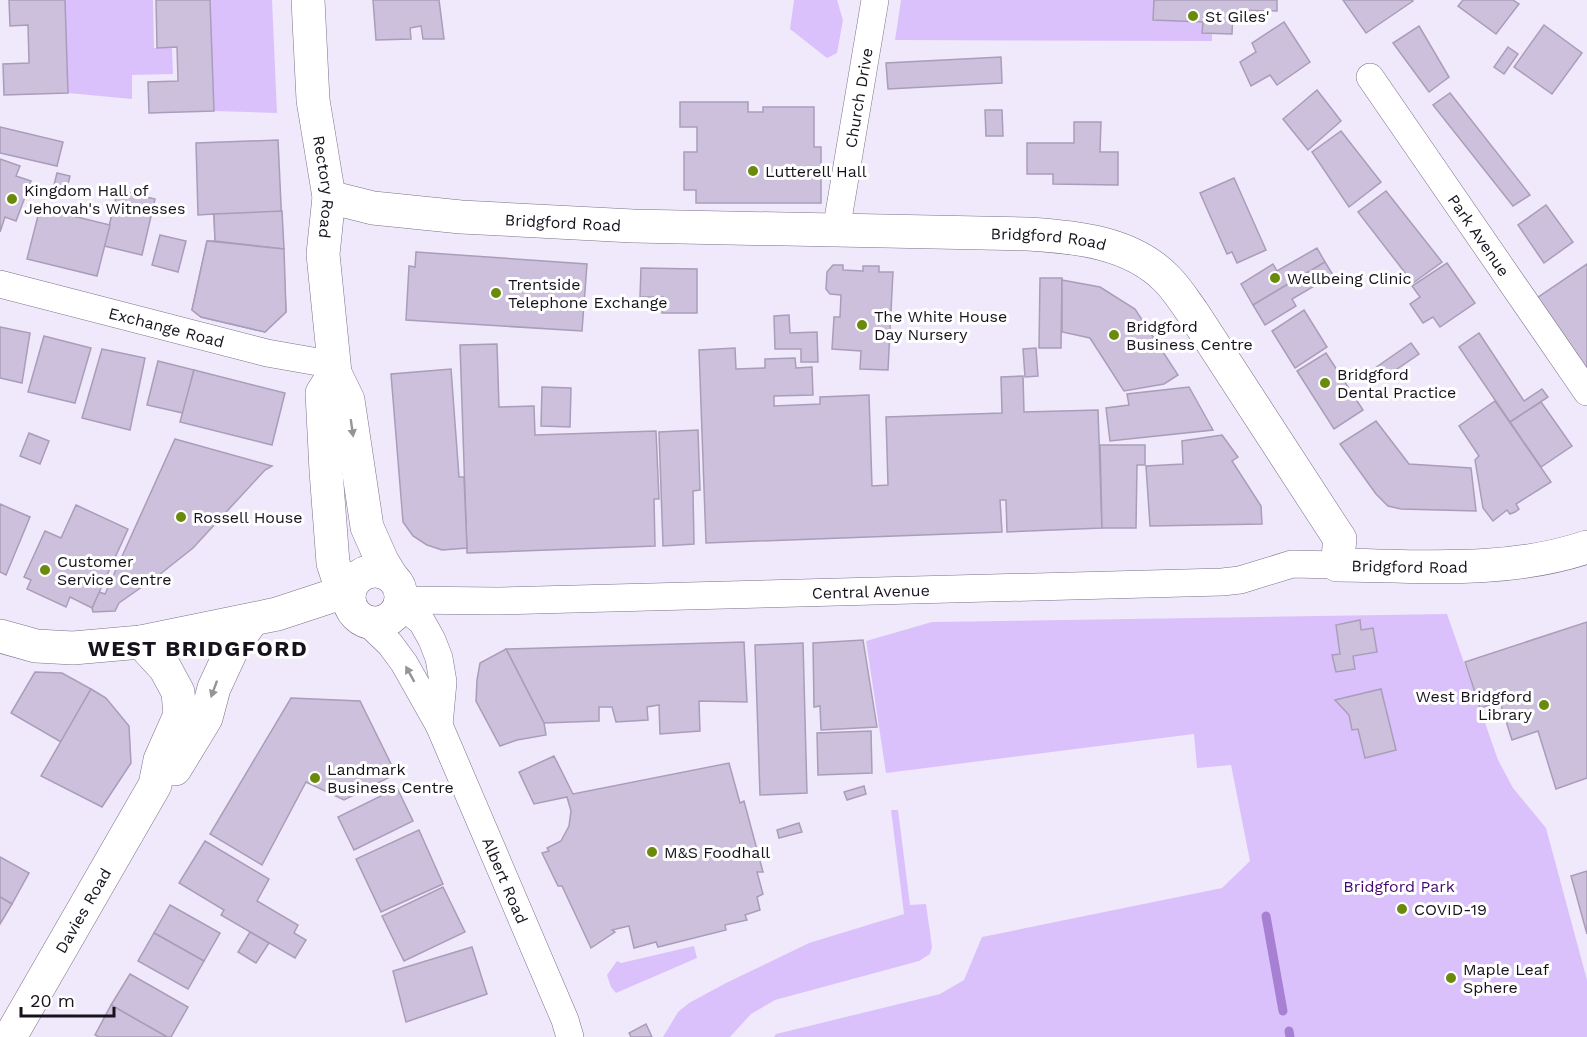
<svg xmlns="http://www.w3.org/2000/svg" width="1587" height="1037" font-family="'Work Sans',sans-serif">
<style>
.green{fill:#dbc1fb}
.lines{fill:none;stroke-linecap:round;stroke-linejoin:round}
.stream{stroke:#a77fd3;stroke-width:9}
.building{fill:#ccc0dc;stroke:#a99db9;stroke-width:1.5}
.street-casing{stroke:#7b708a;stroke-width:28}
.secondary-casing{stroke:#7b708a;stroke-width:34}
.street{stroke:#fff;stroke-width:27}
.secondary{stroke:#fff;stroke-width:33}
.oneway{fill:#979499}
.poi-dot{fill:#6a8a0c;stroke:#fff;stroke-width:2}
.labels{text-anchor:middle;stroke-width:6;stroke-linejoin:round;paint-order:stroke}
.poi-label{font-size:16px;fill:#17121c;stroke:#fff;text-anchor:start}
.street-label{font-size:16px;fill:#17121c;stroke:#fff}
.park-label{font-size:16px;fill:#460770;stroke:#fff}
.district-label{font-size:22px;font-weight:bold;letter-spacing:1.5px;fill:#17121c;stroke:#fff}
</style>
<rect width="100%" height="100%" fill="#f0e9fb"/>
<g class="green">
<polygon points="65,0 153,0 154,48 172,48 173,74 132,75 132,99 68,93"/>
<polygon points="210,0 272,0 277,113 214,111"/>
<polygon points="794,0 837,0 843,20 837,53 827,58 790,29"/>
<polygon points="901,0 1277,0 1277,11 1233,10 1232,34 1212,33 1212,41 895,40"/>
<polygon points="1447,614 1498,760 1513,788 1546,828 1587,980 1587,1037 774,1037 776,1034 940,994 964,980 982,937 1222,888 1250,861 1231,765 1197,768 1194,734 886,773 866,641 932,622"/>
<polygon points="891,810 898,810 910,905 926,904 932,947 930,954 919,961 775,1000 751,1014 730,1037 663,1037 678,1012 689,1003 726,983 809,943 904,914"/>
<polygon points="694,946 697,958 616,993 611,987 607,975 617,961 621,963"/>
</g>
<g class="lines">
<g class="stream">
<polyline points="1266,916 1283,1011"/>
<polyline points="1289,1031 1290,1037"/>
</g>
</g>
<g class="building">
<polygon points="9,0 65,0 68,93 4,95 3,64 29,63 28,25 10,26"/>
<polygon points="156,0 210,0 214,111 149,113 148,82 178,81 177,47 157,48"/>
<polygon points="373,0 439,0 444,39 423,39 421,26 410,28 411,39 376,40"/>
<polygon points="1154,0 1277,0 1277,11 1233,10 1232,34 1202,33 1203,22 1153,20"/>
<polygon points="1343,0 1412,0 1413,1 1366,33"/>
<polygon points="1463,0 1513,0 1519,4 1496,34 1458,6"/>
<polygon points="1284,22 1310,62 1277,85 1270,75 1251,86 1240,62 1256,52 1252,43"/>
<polygon points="1544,25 1582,53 1552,94 1514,67"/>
<polygon points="1419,26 1449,77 1429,92 1393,43"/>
<polygon points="1508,47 1518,54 1504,74 1494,67"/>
<polygon points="1001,57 1002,83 888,89 886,63"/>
<polygon points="1317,90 1341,121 1308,150 1283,119"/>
<polygon points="1450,93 1530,195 1513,206 1433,105"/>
<polygon points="680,102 748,102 748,112 763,112 763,107 814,107 814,147 821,147 821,203 696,203 696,190 684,190 684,152 697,152 697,127 680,127"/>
<polygon points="985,110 1002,110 1003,136 986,136"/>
<polygon points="1074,122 1101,122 1100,152 1118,152 1118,185 1053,184 1053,174 1027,174 1027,143 1074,143"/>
<polygon points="0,127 63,142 57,166 0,153"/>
<polygon points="1341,131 1381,182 1349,207 1312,152"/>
<polygon points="278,140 286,312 265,332 201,317 192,310 207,241 215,241 214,214 198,215 196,143"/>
<polygon points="0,159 20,166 16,176 31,181 16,221 5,217 0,232"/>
<polygon points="57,173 70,176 65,196 52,193"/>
<polygon points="1234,178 1266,250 1237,263 1232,252 1227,254 1200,193"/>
<polygon points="118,190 155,199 142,255 104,246"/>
<polygon points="1386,191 1442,262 1413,283 1358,212"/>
<polygon points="1546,205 1573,242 1544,263 1518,225"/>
<polygon points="40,208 110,225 97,276 27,259"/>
<polygon points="282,211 284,249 215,241 214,214"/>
<polygon points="160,235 186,241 178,272 152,265"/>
<polygon points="207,241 284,249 286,312 265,332 201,317 192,310"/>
<polygon points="1317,248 1325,262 1253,305 1241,284 1273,264 1277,271"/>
<polygon points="416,252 587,264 582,331 406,320 409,266 415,267"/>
<polygon points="1325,262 1333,275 1292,299 1296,306 1265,325 1253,305"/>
<polygon points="1447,263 1475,303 1440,327 1433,317 1423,323 1410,304 1420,297 1412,286"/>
<polygon points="1587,264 1587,379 1531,302"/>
<polygon points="833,265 843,265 843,270 863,271 863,266 879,266 879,272 893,272 888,370 860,369 861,351 832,349 834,317 840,317 841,295 830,294 826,289 827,272"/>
<polygon points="641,268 697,269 697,313 662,313 663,297 640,297"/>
<polygon points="1040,278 1062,278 1061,348 1039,348"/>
<polygon points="1062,280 1100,287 1135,309 1178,375 1164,384 1124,391 1090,338 1062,332"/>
<polygon points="1304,310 1327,347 1295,368 1272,331"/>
<polygon points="789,315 790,333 817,332 818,362 801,362 801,349 775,349 774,316"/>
<polygon points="0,327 30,333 22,383 0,378"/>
<polygon points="1479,333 1524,401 1542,389 1548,397 1510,422 1459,347"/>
<polygon points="44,336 91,348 75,403 28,392"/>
<polygon points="1411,343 1419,354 1375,384 1368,373"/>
<polygon points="497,344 499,407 534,406 535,435 656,431 659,499 654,499 655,546 467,553 460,345"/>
<polygon points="735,348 736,369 765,368 765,359 795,358 796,368 812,367 813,395 774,396 774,406 820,404 820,397 869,395 872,486 888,485 886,417 1002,413 1001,377 1023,376 1024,412 1098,410 1102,528 1007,532 1006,500 1000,500 1002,532 706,543 699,350"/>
<polygon points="1036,348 1038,376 1025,377 1023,349"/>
<polygon points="102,349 145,358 130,430 82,418"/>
<polygon points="1326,353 1363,410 1334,429 1297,371"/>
<polygon points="158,361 194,370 183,413 147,405"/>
<polygon points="451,369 459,477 464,477 467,548 442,550 427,545 413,536 403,522 391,374"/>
<polygon points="194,370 285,393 272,445 180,422"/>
<polygon points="542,387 571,388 570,427 541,426"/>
<polygon points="1189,387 1213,430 1110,441 1106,408 1129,405 1127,394"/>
<polygon points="1495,401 1551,482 1516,504 1519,509 1515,512 1510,514 1507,510 1493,521 1483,508 1475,460 1479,456 1459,426"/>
<polygon points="1541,402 1572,446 1541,467 1510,422"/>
<polygon points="1376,421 1409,464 1471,468 1476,511 1401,509 1388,506 1376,494 1340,444"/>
<polygon points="698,430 700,490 693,491 694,544 663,546 659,432"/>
<polygon points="29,433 49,441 40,464 20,456"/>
<polygon points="1222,435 1238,457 1232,461 1261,506 1262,524 1150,526 1146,466 1183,464 1182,441"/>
<polygon points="175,439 272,466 265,470 193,548 159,575 119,603 115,611 93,612 92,608 99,592 105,594"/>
<polygon points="1100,445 1145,445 1145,465 1137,465 1136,528 1102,528"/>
<polygon points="0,504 30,517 6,575 0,572"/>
<polygon points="76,505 128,529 92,608 70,597 66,607 27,589 31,580 24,577 45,531 61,538"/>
<polygon points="1360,620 1361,630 1373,628 1377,652 1353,656 1355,669 1336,672 1332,655 1340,654 1336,625"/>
<polygon points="1587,622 1587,778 1556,789 1538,731 1512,740 1500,702 1480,708 1465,662"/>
<polygon points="863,640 877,727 821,730 820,706 814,707 813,643"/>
<polygon points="744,642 747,702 699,701 700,731 660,734 659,705 647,707 648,720 616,722 612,707 599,707 599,721 544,723 506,649"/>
<polygon points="803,643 807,793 760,795 755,645"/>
<polygon points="506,649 544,723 546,735 517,740 500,746 476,701 477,680 480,663"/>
<polygon points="35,672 62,673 91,689 61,742 11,713"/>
<polygon points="91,689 106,698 129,726 131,763 102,807 41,776"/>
<polygon points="1381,689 1396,750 1365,758 1358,729 1352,730 1349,715 1335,700"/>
<polygon points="291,698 360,701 396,774 344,800 306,782 262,865 210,834"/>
<polygon points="871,731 872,773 818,775 817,733"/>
<polygon points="554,756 573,794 729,763 740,803 744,801 763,872 757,872 763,894 757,897 760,910 745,915 747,920 725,925 726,930 658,947 656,942 634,948 629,926 612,930 615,932 591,948 562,886 558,886 542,853 549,851 547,848 561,841 569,826 571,811 567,797 534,804 519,772"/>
<polygon points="864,786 866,794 847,800 844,792"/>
<polygon points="397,788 413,821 354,850 338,817"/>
<polygon points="799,823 802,832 779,838 777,830"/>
<polygon points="419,830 443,884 381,912 356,859"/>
<polygon points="205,841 269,879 257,901 298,925 294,933 306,940 295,958 221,915 224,910 179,883"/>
<polygon points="0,857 29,873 12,904 0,897"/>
<polygon points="1587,871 1587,934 1571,876"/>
<polygon points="443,887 465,932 404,961 382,916"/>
<polygon points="0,897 12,904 0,924"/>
<polygon points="170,905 220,933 204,961 154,933"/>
<polygon points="250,932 269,943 256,963 238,952"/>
<polygon points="154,933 204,961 188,989 138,961"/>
<polygon points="472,947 487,994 406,1022 393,971"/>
<polygon points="130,974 188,1007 171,1037 167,1037 111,1005"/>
<polygon points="111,1005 167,1037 99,1037 95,1035"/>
<polygon points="646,1024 652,1037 631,1037 629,1033"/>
</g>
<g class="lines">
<g class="street-casing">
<g id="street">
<path id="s1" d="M1370 77 1587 392"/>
<path id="s2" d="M836 231 875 0"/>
<path id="s3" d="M0 284 267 353 335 365"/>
<path id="s4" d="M401 600 498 601 1222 582 1240 580 1292 564 1337 565"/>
<polyline points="400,604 422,622 432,640 439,658 443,682 439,725"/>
<path id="s5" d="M368 623 390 644 404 663 439 725 565 1020 570 1037"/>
</g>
</g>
<g class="secondary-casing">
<g id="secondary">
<path id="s6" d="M308 0 313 100 329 197 323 254 335 373 348 400 367 527 382 561 391 576"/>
<path id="s7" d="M329 197 373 208 461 217 633 226 1028 234C1076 237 1131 242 1167 279 1177 289 1185 302 1193 313L1336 533 1340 539 1337 565C1420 566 1507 574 1587 547"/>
<polyline points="335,373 322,393 326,471 333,563 338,578 351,586"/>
<circle cx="375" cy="597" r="26"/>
<polyline points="0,636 36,646 73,648 141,642 277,614 350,590"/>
<polyline points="175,769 206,718 214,688 233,647 252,620"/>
<path id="s8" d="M10 1037 155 785 160 760 180 715 178 692 165 668 141 642"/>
</g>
</g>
<use href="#street" class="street"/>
<use href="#secondary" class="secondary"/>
</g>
<defs><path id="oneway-solid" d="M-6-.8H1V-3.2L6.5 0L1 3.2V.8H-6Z" transform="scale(1.5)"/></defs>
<g class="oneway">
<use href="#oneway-solid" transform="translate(352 428) rotate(82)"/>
<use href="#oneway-solid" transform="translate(410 674) rotate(-119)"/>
<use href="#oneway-solid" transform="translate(214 689) rotate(110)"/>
</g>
<g class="poi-dot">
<circle cx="1193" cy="16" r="6"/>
<circle cx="753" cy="171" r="6"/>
<circle cx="12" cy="199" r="6"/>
<circle cx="1275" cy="278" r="6"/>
<circle cx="496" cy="293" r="6"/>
<circle cx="862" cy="325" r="6"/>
<circle cx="1114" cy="335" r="6"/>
<circle cx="1325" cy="383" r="6"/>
<circle cx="181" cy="517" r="6"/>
<circle cx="45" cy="570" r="6"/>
<circle cx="1544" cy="705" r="6"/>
<circle cx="315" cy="778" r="6"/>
<circle cx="652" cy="852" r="6"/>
<circle cx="1402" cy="909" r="6"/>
<circle cx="1451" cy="978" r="6"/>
</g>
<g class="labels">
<g class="poi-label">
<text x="1205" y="22">St Giles'</text>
<text x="765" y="177">Lutterell Hall</text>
<text x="24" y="196">Kingdom Hall of<tspan x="24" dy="18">Jehovah's Witnesses</tspan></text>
<text x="1287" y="284">Wellbeing Clinic</text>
<text x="508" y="290">Trentside<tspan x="508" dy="18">Telephone Exchange</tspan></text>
<text x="874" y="322">The White House<tspan x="874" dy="18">Day Nursery</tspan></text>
<text x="1126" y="332">Bridgford<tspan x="1126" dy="18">Business Centre</tspan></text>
<text x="1337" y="380">Bridgford<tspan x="1337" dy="18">Dental Practice</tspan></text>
<text x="193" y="523">Rossell House</text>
<text x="57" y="567">Customer<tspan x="57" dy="18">Service Centre</tspan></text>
<text x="1532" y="702" text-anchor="end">West Bridgford<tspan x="1532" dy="18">Library</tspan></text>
<text x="327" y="775">Landmark<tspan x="327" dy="18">Business Centre</tspan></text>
<text x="664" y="858">M&amp;S Foodhall</text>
<text x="1414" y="915">COVID-19</text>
<text x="1463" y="975">Maple Leaf<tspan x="1463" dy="18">Sphere</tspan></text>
</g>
<g class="street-label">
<text dy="6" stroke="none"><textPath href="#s2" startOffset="135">Church Drive</textPath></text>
<text dy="6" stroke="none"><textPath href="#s6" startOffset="188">Rectory Road</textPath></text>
<text dy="6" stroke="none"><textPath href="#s7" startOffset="236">Bridgford Road</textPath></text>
<text dy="6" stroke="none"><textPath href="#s1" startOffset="192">Park Avenue</textPath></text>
<text dy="6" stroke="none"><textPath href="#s7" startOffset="722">Bridgford Road</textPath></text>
<text dy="6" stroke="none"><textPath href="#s3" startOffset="172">Exchange Road</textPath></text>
<text dy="6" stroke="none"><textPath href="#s7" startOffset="1262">Bridgford Road</textPath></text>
<text dy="6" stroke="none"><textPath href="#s4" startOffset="470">Central Avenue</textPath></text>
<text dy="6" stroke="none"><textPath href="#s5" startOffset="294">Albert Road</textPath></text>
<text dy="6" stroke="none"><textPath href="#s8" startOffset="146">Davies Road</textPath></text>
</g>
<g class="park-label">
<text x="1399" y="892">Bridgford Park</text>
</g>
<g class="district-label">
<text x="198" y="656">WEST BRIDGFORD</text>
</g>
</g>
<path d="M21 1007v9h93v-9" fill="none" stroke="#17121c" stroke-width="3"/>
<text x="30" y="1007" font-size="18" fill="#17121c" stroke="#ffffff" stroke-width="4.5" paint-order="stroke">20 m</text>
</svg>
